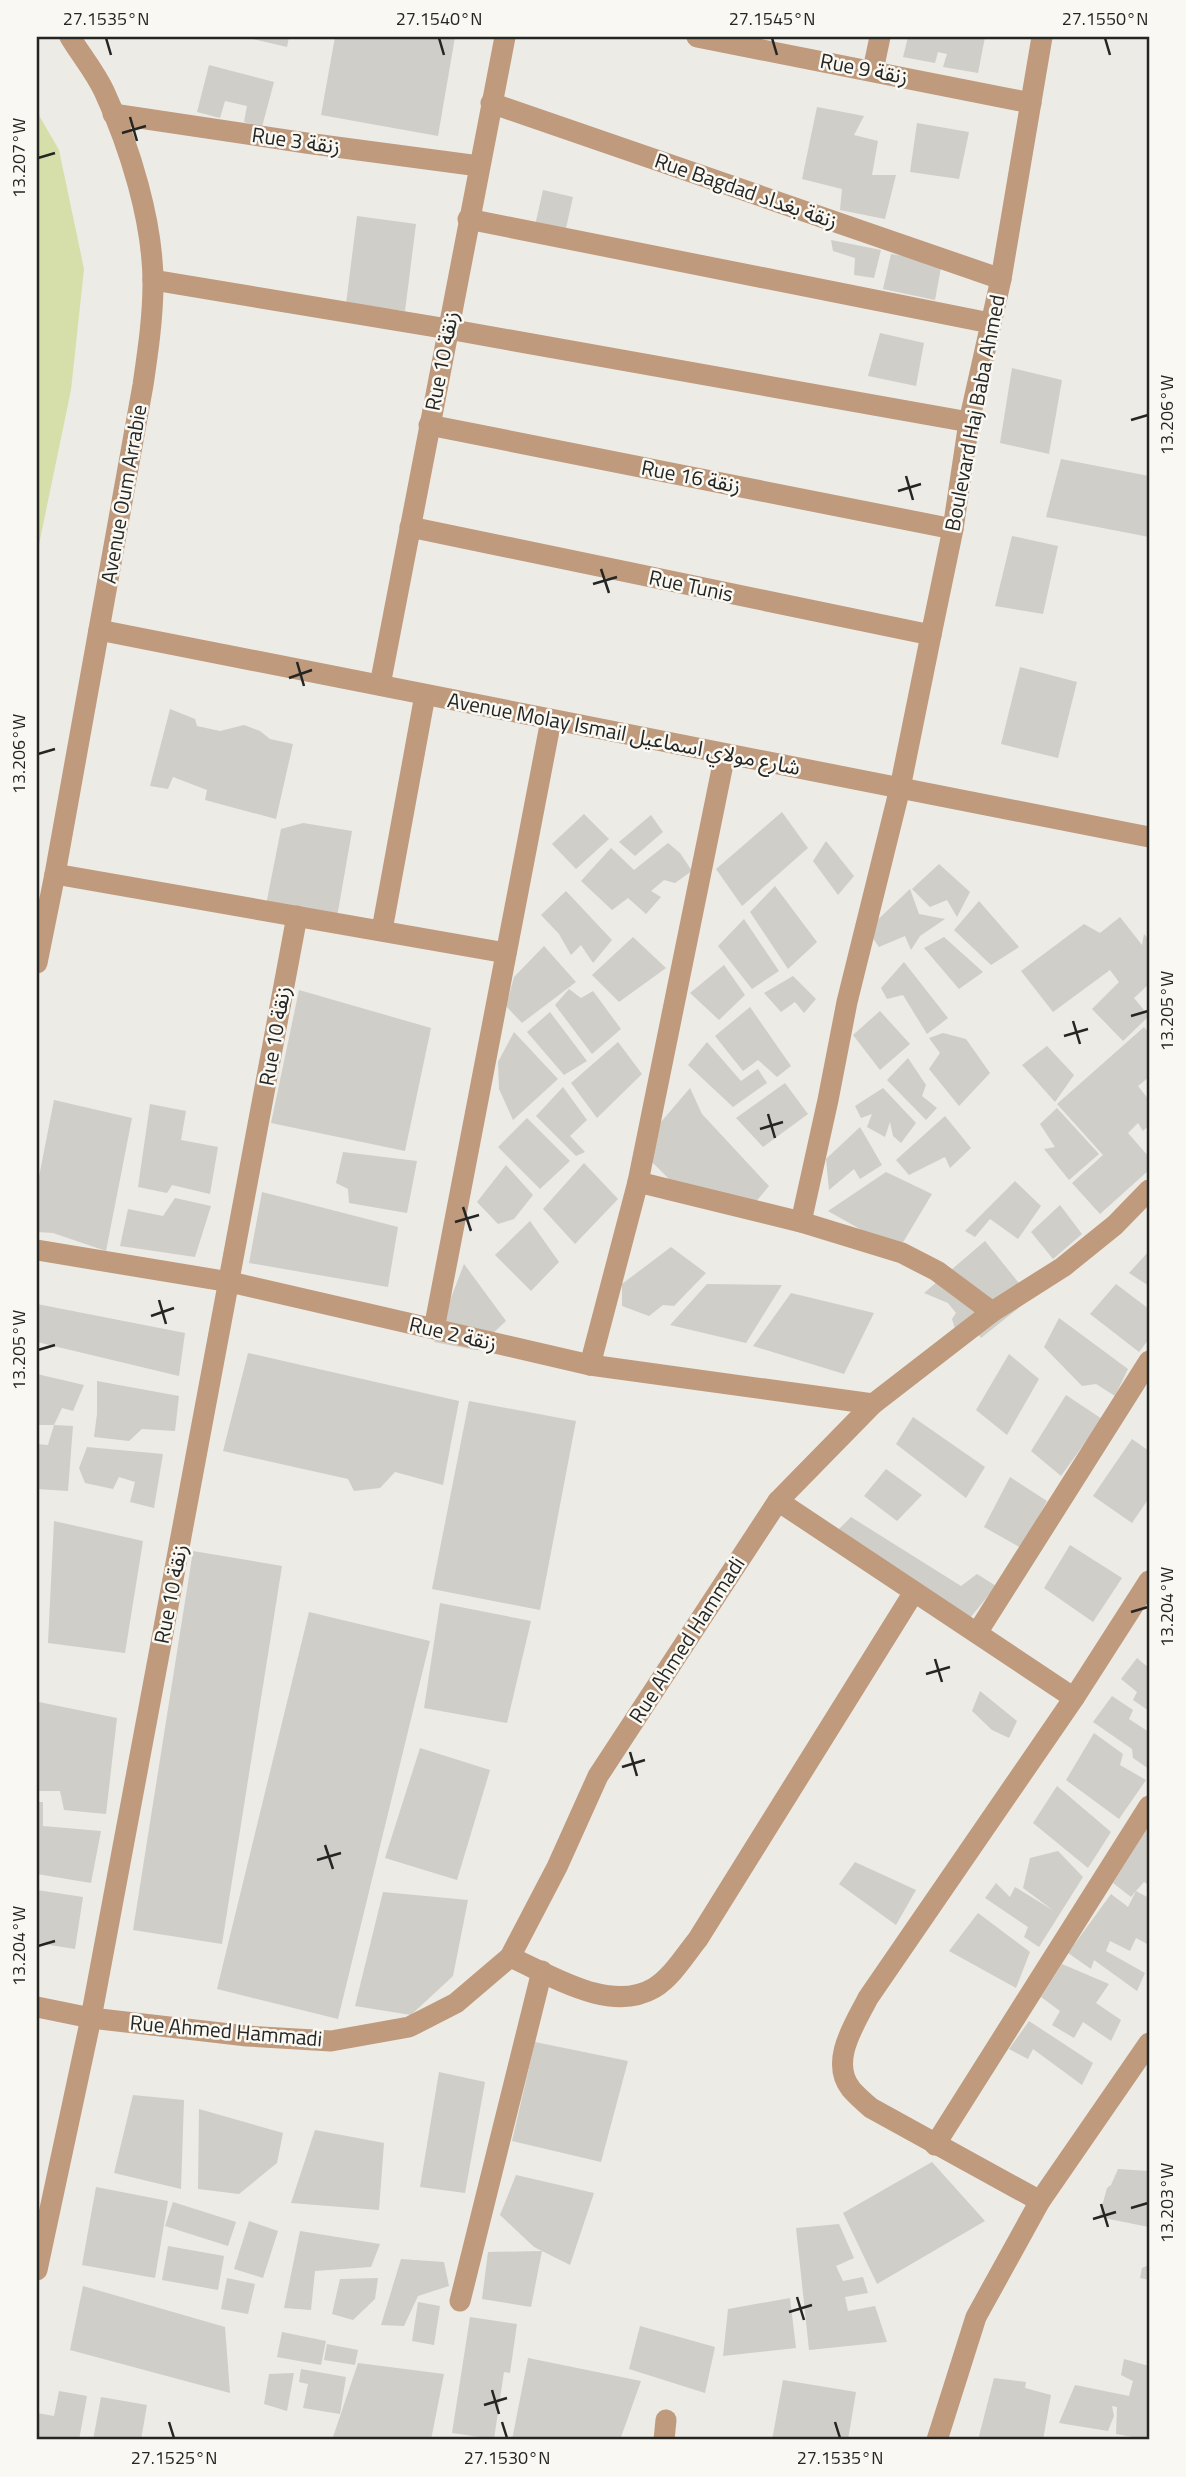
<svg xmlns="http://www.w3.org/2000/svg" width="1186" height="2477" font-family="'Titillium Web','Noto Sans Arabic',sans-serif">
<style>
.green{fill:#d6dfa9}
.building{fill:#cfcec9}
.lines{fill:none;stroke-linecap:round;stroke-linejoin:round}
.minor{stroke:#bf9a7c;stroke-width:21}
.ticks{fill:none;stroke:#252523;stroke-width:2.5}
.labels{text-anchor:middle;stroke-width:5;stroke-linejoin:round;paint-order:stroke}
.street-label{font-size:21px;fill:#252523;stroke:#f9f8f3}
.neatline{fill:none;stroke:#252523;stroke-width:2.5}
.ticks-label{font-size:18px;text-anchor:middle;fill:#252523}
</style>
<rect width="100%" height="100%" fill="#ecebe6"/>
<polygon class="green" points="37,112 59,150 84,269 71,390 37,554"/>
<g class="building">
<polygon points="244,37 289,37 287,47"/>
<polygon points="335,37 455,37 438,136 321,115"/>
<polygon points="908,37 985,37 978,73 943,67 947,54 938,52 935,63 903,57"/>
<polygon points="209,65 274,82 262,127 244,122 247,106 225,101 220,118 197,112"/>
<polygon points="817,107 864,116 854,135 878,141 872,175 896,175 885,219 840,210 842,189 802,179"/>
<polygon points="917,123 969,132 959,179 910,172"/>
<polygon points="543,190 573,197 564,237 534,230"/>
<polygon points="357,216 416,224 405,311 346,304"/>
<polygon points="831,240 881,250 874,278 854,275 855,258 833,251"/>
<polygon points="891,254 942,262 935,300 883,289"/>
<polygon points="880,333 924,343 916,386 868,376"/>
<polygon points="1012,368 1062,380 1049,454 1000,443"/>
<polygon points="1061,459 1149,476 1149,537 1046,517"/>
<polygon points="1012,536 1058,546 1043,614 995,606"/>
<polygon points="1020,667 1077,682 1058,758 1001,744"/>
<polygon points="170,709 195,719 197,726 220,731 244,725 260,731 270,739 293,744 276,819 205,800 207,790 173,777 168,789 150,786"/>
<polygon points="782,812 808,848 742,906 716,869"/>
<polygon points="584,814 609,839 576,869 552,844"/>
<polygon points="651,815 663,832 635,856 619,842"/>
<polygon points="303,823 352,831 337,917 266,905 281,829"/>
<polygon points="826,841 854,876 838,895 813,861"/>
<polygon points="668,843 680,853 692,871 675,883 664,880 651,891 661,897 646,914 628,898 612,910 581,881 611,848 634,870"/>
<polygon points="939,864 970,892 957,917 947,900 930,907 912,889"/>
<polygon points="775,886 817,942 788,969 750,912"/>
<polygon points="910,889 919,914 945,919 920,936 911,950 905,936 879,947 867,930"/>
<polygon points="566,891 612,940 593,963 581,945 571,955 559,934 541,915"/>
<polygon points="979,901 1019,947 991,965 954,930"/>
<polygon points="1120,917 1142,945 1144,934 1149,940 1149,984 1134,998 1149,1016 1123,1041 1092,1009 1119,982 1110,970 1053,1012 1021,971 1084,924 1100,933"/>
<polygon points="744,919 779,971 752,989 718,946"/>
<polygon points="633,937 666,968 619,1002 592,975"/>
<polygon points="944,937 983,972 959,989 924,948"/>
<polygon points="544,946 576,982 522,1023 506,1006 514,977"/>
<polygon points="904,962 948,1018 927,1034 903,995 887,999 881,988"/>
<polygon points="724,965 745,995 719,1020 690,993"/>
<polygon points="793,976 816,999 804,1013 795,1002 781,1012 764,993"/>
<polygon points="569,989 581,998 593,991 621,1029 592,1054 555,1005"/>
<polygon points="299,990 431,1028 405,1151 271,1123"/>
<polygon points="750,1007 791,1066 777,1077 758,1060 743,1071 715,1036"/>
<polygon points="880,1011 910,1044 880,1070 853,1035"/>
<polygon points="550,1012 587,1061 564,1075 527,1032"/>
<polygon points="1144,1027 1149,1033 1149,1077 1138,1086 1149,1100 1149,1125 1143,1131 1138,1123 1128,1133 1149,1157 1149,1170 1100,1214 1072,1183 1103,1155 1057,1104"/>
<polygon points="514,1032 558,1079 513,1120 499,1089 498,1062"/>
<polygon points="943,1033 966,1039 990,1073 959,1106 929,1069 940,1053 929,1038"/>
<polygon points="618,1042 642,1074 597,1118 571,1083"/>
<polygon points="707,1042 741,1081 758,1069 767,1083 733,1107 688,1065"/>
<polygon points="1047,1046 1074,1075 1055,1102 1022,1065"/>
<polygon points="908,1058 926,1085 922,1096 937,1108 926,1120 887,1080"/>
<polygon points="785,1083 808,1114 763,1147 736,1118"/>
<polygon points="563,1087 587,1120 570,1136 585,1152 576,1156 536,1116"/>
<polygon points="690,1088 702,1114 769,1186 754,1204 673,1183 650,1160 661,1122"/>
<polygon points="883,1088 916,1123 901,1143 893,1136 890,1122 885,1137 867,1127 872,1114 861,1118 855,1106"/>
<polygon points="54,1100 132,1118 106,1251 53,1233 37,1232 37,1187"/>
<polygon points="150,1104 186,1111 181,1140 218,1147 210,1194 172,1185 167,1193 138,1187"/>
<polygon points="1057,1108 1099,1154 1069,1180 1044,1149 1055,1147 1040,1124"/>
<polygon points="945,1116 971,1148 950,1168 945,1157 909,1175 896,1160"/>
<polygon points="527,1118 570,1161 540,1189 498,1147"/>
<polygon points="860,1127 882,1165 860,1179 854,1169 829,1190 826,1159"/>
<polygon points="343,1152 417,1161 407,1213 349,1203 348,1189 336,1183"/>
<polygon points="584,1163 618,1199 575,1244 543,1209"/>
<polygon points="506,1165 533,1195 514,1219 498,1224 477,1202"/>
<polygon points="886,1172 932,1194 902,1244 867,1233 828,1211"/>
<polygon points="1015,1181 1041,1206 1018,1239 990,1219 975,1237 965,1231"/>
<polygon points="262,1192 398,1227 388,1287 249,1263"/>
<polygon points="175,1198 211,1206 195,1257 120,1246 128,1209 163,1216"/>
<polygon points="1060,1205 1082,1234 1053,1259 1031,1232"/>
<polygon points="530,1221 559,1262 531,1291 495,1255"/>
<polygon points="985,1241 1031,1298 981,1338 971,1324 956,1332 952,1319 956,1313 948,1303 924,1293"/>
<polygon points="671,1247 706,1273 674,1306 663,1305 649,1316 622,1306 622,1284"/>
<polygon points="1149,1251 1149,1286 1129,1273"/>
<polygon points="464,1264 506,1321 475,1350 434,1342"/>
<polygon points="707,1284 782,1285 746,1343 670,1325"/>
<polygon points="1116,1284 1149,1309 1149,1339 1139,1352 1090,1314"/>
<polygon points="791,1293 874,1313 844,1374 753,1346"/>
<polygon points="37,1304 185,1333 179,1376 37,1342"/>
<polygon points="1059,1318 1128,1369 1115,1396 1096,1384 1082,1386 1044,1347"/>
<polygon points="248,1353 459,1401 443,1485 395,1472 380,1488 354,1491 348,1479 223,1451"/>
<polygon points="1009,1354 1039,1379 1007,1435 976,1410"/>
<polygon points="37,1374 84,1385 73,1411 62,1408 54,1425 37,1425"/>
<polygon points="97,1381 179,1396 175,1431 142,1429 129,1441 94,1437 97,1414"/>
<polygon points="1066,1395 1102,1419 1061,1476 1031,1451"/>
<polygon points="469,1401 576,1421 540,1610 432,1589"/>
<polygon points="913,1417 985,1467 966,1498 896,1444"/>
<polygon points="54,1425 73,1426 68,1491 37,1489 37,1444 48,1445"/>
<polygon points="1132,1439 1149,1451 1149,1498 1132,1523 1093,1496"/>
<polygon points="87,1447 163,1454 154,1508 130,1502 135,1482 119,1477 113,1489 85,1483 79,1468"/>
<polygon points="886,1469 922,1495 897,1521 864,1496"/>
<polygon points="1010,1477 1047,1501 1021,1548 984,1527"/>
<polygon points="851,1517 961,1586 977,1574 996,1586 970,1618 838,1530"/>
<polygon points="54,1521 143,1541 125,1653 48,1643"/>
<polygon points="1070,1545 1122,1578 1093,1622 1044,1588"/>
<polygon points="193,1551 282,1566 222,1944 133,1930"/>
<polygon points="440,1603 531,1621 507,1723 424,1708"/>
<polygon points="309,1612 430,1641 338,2019 217,1989"/>
<polygon points="1137,1658 1149,1668 1149,1711 1133,1700 1137,1692 1121,1679"/>
<polygon points="980,1691 1017,1721 1009,1738 992,1730 972,1711"/>
<polygon points="1112,1696 1133,1710 1129,1719 1149,1732 1149,1769 1133,1758 1132,1749 1093,1722"/>
<polygon points="39,1702 117,1718 106,1814 64,1810 60,1791 37,1791 37,1718"/>
<polygon points="1094,1733 1123,1754 1120,1765 1146,1780 1119,1819 1066,1780"/>
<polygon points="420,1748 490,1770 457,1880 385,1858"/>
<polygon points="1057,1786 1111,1832 1088,1868 1033,1823"/>
<polygon points="37,1802 43,1802 43,1826 101,1831 91,1883 37,1874"/>
<polygon points="1149,1825 1149,1885 1144,1882 1136,1891 1149,1898 1149,1945 1136,1938 1130,1951 1110,1941 1106,1951 1145,1973 1137,1991 1094,1960 1091,1969 1068,1953 1111,1894 1128,1907 1136,1891 1131,1897 1113,1883"/>
<polygon points="1058,1851 1083,1877 1039,1947 1024,1937 1028,1927 985,1898 996,1883 1010,1897 1015,1887 1054,1911 1023,1888 1030,1858"/>
<polygon points="855,1862 916,1890 896,1925 839,1884"/>
<polygon points="37,1890 83,1897 75,1949 37,1943"/>
<polygon points="383,1892 468,1900 453,1976 411,2015 355,2006"/>
<polygon points="978,1913 1030,1952 1016,1988 949,1951"/>
<polygon points="1062,1964 1109,1984 1096,2003 1121,2020 1111,2041 1083,2022 1074,2038 1052,2025 1060,2011 1041,1997"/>
<polygon points="1029,2021 1093,2063 1082,2085 1033,2049 1028,2059 1009,2049"/>
<polygon points="535,2042 628,2061 601,2162 512,2141"/>
<polygon points="439,2072 485,2082 465,2193 420,2187"/>
<polygon points="133,2095 184,2100 181,2189 114,2173"/>
<polygon points="199,2109 283,2133 277,2163 239,2194 198,2189"/>
<polygon points="315,2130 384,2143 379,2210 291,2203"/>
<polygon points="932,2162 985,2221 877,2284 843,2213"/>
<polygon points="1118,2169 1149,2171 1149,2227 1099,2217 1107,2188 1111,2185"/>
<polygon points="516,2175 594,2193 570,2265 542,2251 531,2307 482,2299 488,2252 542,2251 534,2247 500,2215"/>
<polygon points="96,2187 168,2201 155,2278 82,2265"/>
<polygon points="173,2202 236,2222 228,2246 165,2226"/>
<polygon points="249,2221 278,2231 263,2278 234,2269"/>
<polygon points="839,2224 854,2258 836,2266 843,2281 863,2277 868,2293 845,2297 848,2311 875,2306 887,2342 809,2350 796,2228"/>
<polygon points="300,2231 380,2244 371,2267 315,2271 311,2310 284,2308"/>
<polygon points="168,2246 224,2256 218,2290 162,2280"/>
<polygon points="401,2259 444,2262 449,2286 418,2296 404,2326 381,2325"/>
<polygon points="1149,2265 1149,2280 1140,2278 1142,2268"/>
<polygon points="227,2278 255,2284 248,2314 221,2309"/>
<polygon points="378,2278 375,2299 353,2320 332,2314 340,2279"/>
<polygon points="83,2286 225,2327 230,2393 70,2350"/>
<polygon points="790,2298 796,2348 723,2356 728,2309"/>
<polygon points="418,2302 440,2306 434,2345 412,2341"/>
<polygon points="470,2317 517,2324 510,2373 504,2372 494,2439 452,2433"/>
<polygon points="640,2326 715,2347 705,2393 629,2369"/>
<polygon points="282,2332 326,2341 321,2365 277,2357"/>
<polygon points="327,2344 358,2350 355,2365 324,2360"/>
<polygon points="528,2358 641,2381 620,2440 512,2440"/>
<polygon points="1124,2359 1149,2366 1149,2440 1116,2434 1117,2407 1112,2406 1114,2416 1108,2431 1059,2423 1075,2385 1129,2396 1133,2381 1121,2375"/>
<polygon points="358,2363 444,2374 431,2440 349,2440 333,2437"/>
<polygon points="301,2369 346,2377 340,2414 303,2408 308,2384 299,2382"/>
<polygon points="294,2373 287,2411 264,2404 269,2374"/>
<polygon points="994,2378 1026,2382 1025,2388 1051,2395 1043,2440 978,2440"/>
<polygon points="783,2380 856,2392 848,2440 772,2440"/>
<polygon points="59,2391 87,2396 79,2440 37,2440 37,2413 54,2416"/>
<polygon points="101,2397 147,2405 141,2440 93,2440"/>
</g>
<g class="lines">
<g class="minor">
<polyline points="697,37 1031,103"/>
<polyline points="873,70 880,37"/>
<polyline points="491,103 1001,279"/>
<polyline points="113,114 306,143 479,166"/>
<polyline points="468,219 990,323"/>
<polyline points="153,280 448,329 969,422"/>
<polyline points="429,425 953,529"/>
<polyline points="410,527 931,635"/>
<polyline points="99,630 1149,837"/>
<polyline points="380,685 505,37"/>
<polyline points="55,874 506,953"/>
<polyline points="382,930 425,695"/>
<path d="M37 963 55 874 143 385C148 351 153 317 153 283 153 222 130 147 104 91 95 72 81 55 70 37"/>
<polyline points="638,1182 801,1222 902,1253 937,1271 992,1312"/>
<polyline points="801,1222 828,1100 847,1002 900,788 931,635 953,529 969,422 1001,279 1042,37"/>
<polyline points="37,1250 230,1282 590,1365 873,1404"/>
<polyline points="434,1329 551,720"/>
<polyline points="590,1365 638,1182 725,754"/>
<polyline points="778,1501 1074,1698"/>
<polyline points="977,1633 1149,1361"/>
<path d="M510 1957C551 1975 610 2014 654 1988 672 1977 685 1955 698 1939L914 1592"/>
<polyline points="37,2007 91,2018 247,2036 331,2041 409,2027 456,2003 510,1957 557,1867 598,1776 778,1501 873,1404 992,1312 1063,1267 1115,1225 1149,1190"/>
<polyline points="935,2145 1149,1806"/>
<path d="M1040 2201 871 2108C864 2102 857 2096 851 2089 829 2061 855 2024 868 1998L1074 1698 1149 1581"/>
<polyline points="37,2270 91,2018 297,916"/>
<polyline points="460,2301 542,1971"/>
<polyline points="664,2440 666,2420"/>
<polyline points="937,2440 976,2317 1040,2201 1149,2043"/>
</g>
</g>
<path class="ticks" d="M106 38 111 55M439 38 444 55M772 38 777 55M1105 38 1110 55M130 117 137 141M122 133 146 126M38 158 55 153M1131 420 1148 415M906 476 913 500M898 491 921 484M601 569 609 593M593 584 617 577M297 662 304 686M289 678 312 670M38 754 55 749M1131 1016 1148 1011M1073 1021 1080 1044M1064 1036 1088 1029M768 1114 775 1138M760 1129 783 1122M463 1207 471 1231M455 1222 479 1215M159 1300 166 1324M151 1316 174 1308M38 1350 55 1345M1131 1612 1148 1607M935 1659 942 1682M926 1674 950 1667M630 1752 637 1776M622 1767 645 1760M325 1845 333 1869M317 1860 341 1853M38 1946 55 1941M1101 2204 1108 2227M1131 2208 1148 2203M1093 2219 1116 2212M797 2297 804 2320M789 2312 812 2305M492 2390 499 2414M484 2405 507 2398M169 2422 174 2438M502 2422 507 2438M835 2422 840 2438"/>
<g class="labels">
<g class="street-label">
<text transform="translate(864 69) rotate(11)" y="7">Rue 9 زنقة</text>
<text transform="translate(296 141) rotate(8)" y="7">Rue 3 زنقة</text>
<text transform="translate(746 191) rotate(19)" y="7">Rue Bagdad زنقة بغداد</text>
<text transform="translate(442 361) rotate(-79)" y="7">Rue 10 زنقة</text>
<text transform="translate(975 413) rotate(-79)" y="7">Boulevard Haj Baba Ahmed</text>
<text transform="translate(691 477) rotate(11)" y="7">Rue 16 زنقة</text>
<text transform="translate(124 494) rotate(-80)" y="7">Avenue Oum Arrabie</text>
<text transform="translate(691 586) rotate(12)" y="7">Rue Tunis</text>
<text transform="translate(624 734) rotate(11)" y="7">Avenue Molay Ismail شارع مولاي اسماعيل</text>
<text transform="translate(275 1036) rotate(-80)" y="7">Rue 10 زنقة</text>
<text transform="translate(453 1334) rotate(13)" y="7">Rue 2 زنقة</text>
<text transform="translate(171 1594) rotate(-79)" y="7">Rue 10 زنقة</text>
<text transform="translate(687 1640) rotate(-57)" y="7">Rue Ahmed Hammadi</text>
<text transform="translate(226 2031) rotate(5)" y="7">Rue Ahmed Hammadi</text>
</g>
</g>
<rect width="1186" height="2477" fill="none" stroke="#f9f8f3" stroke-width="77"/>
<rect x="38" y="38" width="1110" height="2400" class="neatline"/>
<g class="ticks-label">
<text x="106" y="25">27.1535°N</text>
<text x="439" y="25">27.1540°N</text>
<text x="772" y="25">27.1545°N</text>
<text x="1105" y="25">27.1550°N</text>
<text transform="translate(19 158) rotate(-90)" y="6">13.207°W</text>
<text transform="translate(1167 415) rotate(-90)" y="6">13.206°W</text>
<text transform="translate(19 754) rotate(-90)" y="6">13.206°W</text>
<text transform="translate(1167 1011) rotate(-90)" y="6">13.205°W</text>
<text transform="translate(19 1350) rotate(-90)" y="6">13.205°W</text>
<text transform="translate(1167 1607) rotate(-90)" y="6">13.204°W</text>
<text transform="translate(19 1946) rotate(-90)" y="6">13.204°W</text>
<text transform="translate(1167 2203) rotate(-90)" y="6">13.203°W</text>
<text x="174" y="2464">27.1525°N</text>
<text x="507" y="2464">27.1530°N</text>
<text x="840" y="2464">27.1535°N</text>
</g>
</svg>
